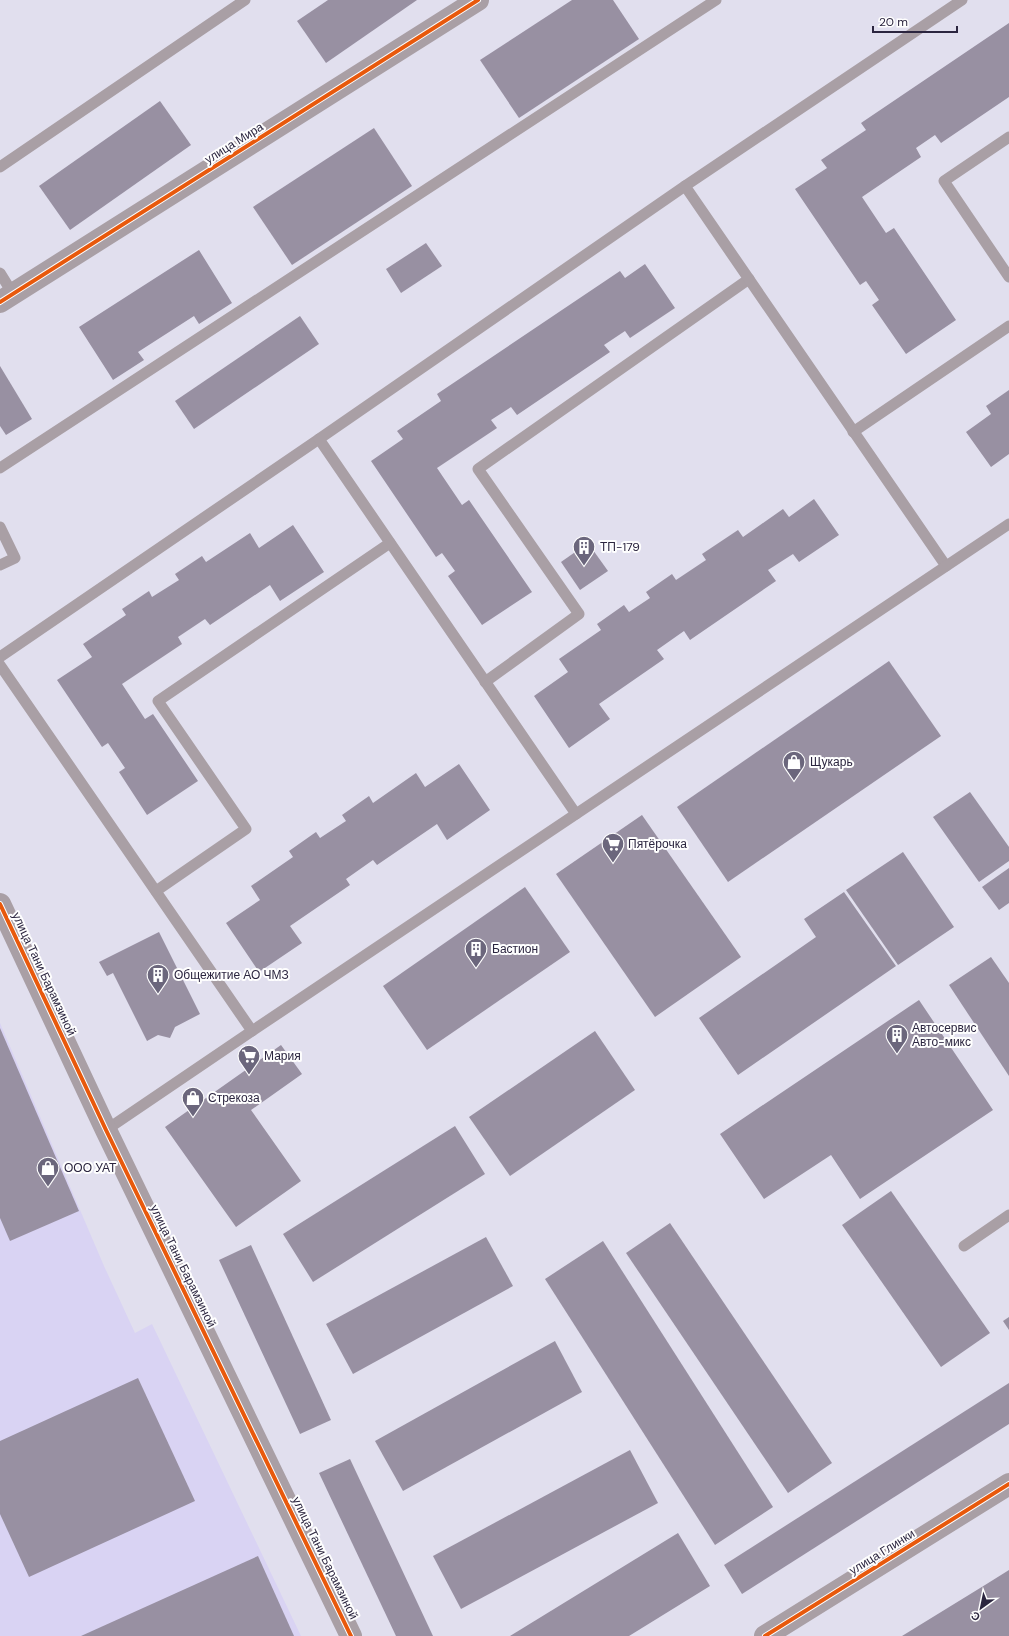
<svg xmlns="http://www.w3.org/2000/svg" width="1009" height="1636" font-family="'DM Sans',sans-serif">
<style>
.built{fill:#d9d3f3}
.building{fill:#9890a2}
.lines{fill:none;stroke-linecap:round;stroke-linejoin:round}
.service{stroke:#a99fa5;stroke-width:11}
.tertiary{stroke:#a99fa5;stroke-width:22}
.cycleway-casing{stroke:#fefefe;stroke-width:6}
.cycleway{stroke:#e8590c;stroke-width:4}
.labels{text-anchor:middle;stroke-width:4;stroke-linejoin:round;paint-order:stroke}
.street-label{font-size:12px;fill:#2b253f;stroke:#fefefe}
.poi-label{font-size:12px;fill:#2b253f;stroke:#fefefe;text-anchor:start}
</style>
<rect width="100%" height="100%" fill="#e1dfee"/>
<polygon class="built" points="0,1023 104,1266 135,1333 152,1324 301,1636 0,1636"/>
<g class="building">
<polygon points="328,0 417,0 326,63 297,21"/>
<polygon points="572,0 613,0 639,39 519,118 480,60"/>
<polygon points="1009,23 1009,97 941,143 935,135 916,148 921,157 862,197 886,233 894,228 956,320 906,354 872,305 879,300 866,281 860,285 795,189 827,168 821,160 866,130 861,123"/>
<polygon points="160,101 191,145 70,230 39,186"/>
<polygon points="374,128 412,186 292,265 253,207"/>
<polygon points="426,243 442,266 401,293 386,269"/>
<polygon points="199,250 232,303 199,324 194,316 138,352 144,360 113,380 79,327"/>
<polygon points="645,264 675,308 630,338 625,331 604,345 610,352 517,415 511,407 491,420 497,428 437,468 462,505 469,500 532,592 482,625 448,576 455,571 442,553 436,557 371,461 403,439 397,431 441,401 437,394 620,271 625,278"/>
<polygon points="300,316 319,344 194,429 175,401"/>
<polygon points="0,366 32,419 6,435 0,426"/>
<polygon points="1009,390 1009,454 991,467 966,432 991,414 986,406"/>
<polygon points="814,499 839,535 799,562 793,554 768,570 776,581 690,640 684,631 657,650 664,659 599,704 610,719 569,748 534,696 568,672 559,659 601,630 597,624 624,605 629,612 650,598 646,592 672,574 676,580 706,560 702,554 738,530 743,537 783,509 789,517"/>
<polygon points="293,525 324,572 280,601 270,585 210,625 205,619 178,637 182,644 122,684 145,719 153,714 198,781 147,815 119,772 125,768 108,743 102,747 57,680 92,657 83,644 126,615 122,609 149,591 152,597 179,580 175,574 202,556 206,562 250,533 259,548"/>
<polygon points="588,543 608,571 580,590 561,562"/>
<polygon points="889,661 941,736 728,882 677,807"/>
<polygon points="459,764 490,810 447,840 437,824 377,865 373,860 346,879 350,885 290,926 302,943 259,972 226,923 260,900 251,886 293,857 289,851 316,832 320,838 346,821 342,815 369,796 373,803 416,773 425,787"/>
<polygon points="970,792 1009,847 1009,861 979,882 933,817"/>
<polygon points="642,815 741,957 655,1017 556,874"/>
<polygon points="903,852 954,927 898,965 846,890"/>
<polygon points="1009,868 1009,903 999,910 982,887"/>
<polygon points="525,887 570,952 427,1050 383,986"/>
<polygon points="844,892 896,966 738,1075 699,1018 816,937 804,919"/>
<polygon points="159,932 200,1014 175,1027 170,1038 158,1035 147,1041 113,973 107,976 99,962"/>
<polygon points="991,957 1009,983 1009,1076 949,985"/>
<polygon points="919,1000 993,1110 860,1199 831,1155 764,1199 720,1134"/>
<polygon points="0,1028 79,1211 10,1241 0,1218"/>
<polygon points="595,1031 635,1090 510,1176 469,1117"/>
<polygon points="281,1045 302,1074 251,1110 301,1181 236,1227 165,1127"/>
<polygon points="455,1126 485,1174 313,1282 283,1234"/>
<polygon points="891,1191 990,1333 941,1367 842,1225"/>
<polygon points="670,1223 832,1463 788,1493 626,1253"/>
<polygon points="486,1237 513,1286 353,1374 326,1324"/>
<polygon points="603,1241 773,1507 715,1545 545,1279"/>
<polygon points="251,1245 331,1420 300,1434 219,1260"/>
<polygon points="1009,1317 1009,1330 1003,1321"/>
<polygon points="555,1341 582,1392 403,1491 375,1441"/>
<polygon points="138,1378 195,1501 29,1577 0,1514 0,1441"/>
<polygon points="1009,1383 1009,1424 742,1594 724,1565"/>
<polygon points="630,1450 658,1503 461,1609 433,1556"/>
<polygon points="350,1459 433,1636 396,1636 319,1473"/>
<polygon points="678,1533 710,1586 629,1636 510,1636"/>
<polygon points="258,1556 294,1636 81,1636"/>
<polygon points="1009,1570 1009,1636 902,1636 985,1585"/>
</g>
<g class="lines">
<g class="service">
<polyline points="1009,137 944,181 1009,277"/>
<polyline points="0,167 245,0"/>
<polyline points="685,186 962,0"/>
<polyline points="0,273 13,294"/>
<polyline points="853,432 1009,326"/>
<polyline points="0,468 716,0"/>
<polyline points="0,527 15,558 0,565"/>
<polyline points="0,657 319,439"/>
<polyline points="0,665 252,1031"/>
<polyline points="485,682 579,614 478,469 749,279"/>
<polyline points="576,814 319,439 685,186 946,566"/>
<polyline points="156,891 246,829 158,701 390,543"/>
<polyline points="106,1130 252,1031 1009,524"/>
<polyline points="964,1246 1009,1215"/>
</g>
<g class="tertiary">
<polyline points="0,302 478,0"/>
<polyline points="0,904 106,1130 351,1636"/>
<polyline points="765,1636 1009,1484"/>
</g>
<g class="cycleway-casing">
<g id="cycleway">
<polyline points="0,302 478,0"/>
<polyline points="0,904 106,1130 351,1636"/>
<polyline points="765,1636 1009,1484"/>
</g>
</g>
<use href="#cycleway" class="cycleway"/>
</g>
<defs>
<g id="building-pin" transform="scale(1.15)"><path d="M0 17L-7.5 6A9.5 9.5 0 1 1 7.5 6Z" fill="#6b667c" stroke="#fefefe"/><path d="M-4-6H4V6H1V3H-1V6H-4ZM-2.5-4.3h1.7v1.8h-1.7ZM.8-4.3h1.7v1.8H.8ZM-2.5-1h1.7V.8h-1.7ZM.8-1h1.7V.8H.8Z" fill="#fff"/></g>
<g id="shop-pin" transform="scale(1.15)"><path d="M0 17L-7.5 6A9.5 9.5 0 1 1 7.5 6Z" fill="#6b667c" stroke="#fefefe"/><path d="M-5-2.5h2.3a2.7 3.5 0 0 1 5.4 0H5L5.5 6h-11ZM-1.5-2.5h3a1.5 2.3 0 0 0-3 0Z" fill="#fff"/></g>
<g id="supermarket-pin" transform="scale(1.15)"><path d="M0 17L-7.5 6A9.5 9.5 0 1 1 7.5 6Z" fill="#6b667c" stroke="#fefefe"/><path d="M-6-5.5h2.5l.6 2H6L4.5 2H-2.5L-4.4-4H-6ZM-1.5 3.2a1.3 1.3 0 1 0 .1 0ZM3 3.2a1.3 1.3 0 1 0 .1 0Z" fill="#fff"/></g>
</defs>
<g fill-rule="evenodd">
<use href="#building-pin" x="584" y="547"/>
<use href="#shop-pin" x="794" y="762"/>
<use href="#supermarket-pin" x="613" y="844"/>
<use href="#building-pin" x="476" y="949"/>
<use href="#building-pin" x="158" y="975"/>
<use href="#building-pin" x="897" y="1035"/>
<use href="#supermarket-pin" x="249" y="1056"/>
<use href="#shop-pin" x="193" y="1098"/>
<use href="#shop-pin" x="48" y="1168"/>
</g>
<g class="labels">
<g class="street-label">
<text transform="translate(234 143) rotate(-32)" y="4">улица Мира</text>
<text transform="translate(44 974) rotate(65)" y="4">улица Тани Барамзиной</text>
<text transform="translate(183 1266) rotate(64)" y="4">улица Тани Барамзиной</text>
<text transform="translate(882 1552) rotate(-32)" y="4">улица Глинки</text>
<text transform="translate(325 1558) rotate(64)" y="4">улица Тани Барамзиной</text>
</g>
<g class="poi-label">
<text x="600" y="551">ТП-179</text>
<text x="810" y="766">Щукарь</text>
<text x="628" y="848">Пятёрочка</text>
<text x="492" y="953">Бастион</text>
<text x="174" y="979">Общежитие АО ЧМЗ</text>
<text x="912" y="1032">Автосервис<tspan x="912" dy="14">Авто-микс</tspan></text>
<text x="264" y="1060">Мария</text>
<text x="208" y="1102">Стрекоза</text>
<text x="64" y="1172">ООО УАТ</text>
</g>
</g>
<g transform="translate(981 1608) rotate(213)" stroke="#fefefe" stroke-width="3" paint-order="stroke">
<path d="M0-3L7 15L0 10L-7 15Z" fill="#2b253f"/>
<text y="-6" font-size="11" font-weight="bold" text-anchor="middle" fill="#2b253f">С</text>
</g>
<path d="M873 26v6h84v-6" fill="none" stroke="#2b253f" stroke-width="2"/>
<text x="879" y="26" font-size="12" fill="#2b253f" stroke="#fefefe" stroke-width="3" paint-order="stroke">20 m</text>
</svg>
